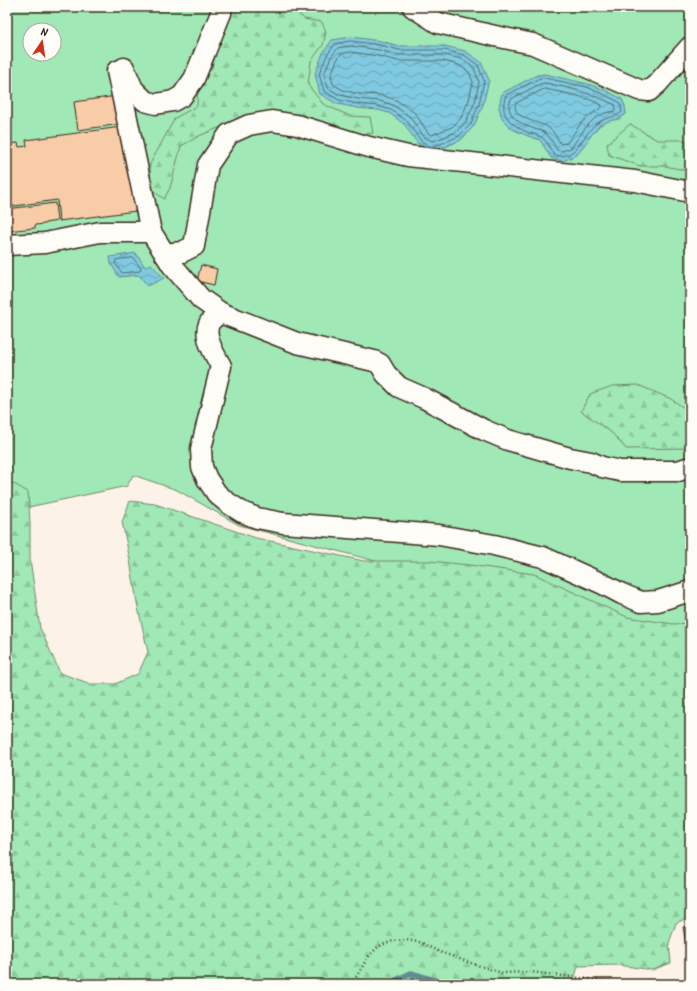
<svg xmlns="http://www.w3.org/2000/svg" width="697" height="991" font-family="Kalam,sans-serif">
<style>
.green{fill:#a0e8b5;stroke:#6e896a;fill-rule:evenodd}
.forest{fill:url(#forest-firs);stroke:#6e896a}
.water{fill:url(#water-waves);stroke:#648a92}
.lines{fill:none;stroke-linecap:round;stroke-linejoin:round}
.shore{stroke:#566a6c;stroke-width:1}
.stream{stroke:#648a92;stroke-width:5.5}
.building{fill:#f9cca8;stroke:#3b2a1e}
.minor-casing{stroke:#3b2a1e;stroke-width:23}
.path{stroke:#3b2a1e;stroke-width:2.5;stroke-dasharray:1 3;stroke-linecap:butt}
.minor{stroke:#fdfcf7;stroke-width:20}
</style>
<defs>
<pattern id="forest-firs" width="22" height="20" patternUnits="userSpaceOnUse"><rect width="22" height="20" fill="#a0e8b5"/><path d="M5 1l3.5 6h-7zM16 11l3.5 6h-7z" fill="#8bc79b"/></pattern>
<pattern id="water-waves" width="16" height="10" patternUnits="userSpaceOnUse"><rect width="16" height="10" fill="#7fcae0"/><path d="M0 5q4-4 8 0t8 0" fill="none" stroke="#69a4b5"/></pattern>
</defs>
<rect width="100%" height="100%" fill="#fcf2e7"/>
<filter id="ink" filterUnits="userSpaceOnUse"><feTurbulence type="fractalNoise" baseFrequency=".025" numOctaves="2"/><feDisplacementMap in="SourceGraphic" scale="8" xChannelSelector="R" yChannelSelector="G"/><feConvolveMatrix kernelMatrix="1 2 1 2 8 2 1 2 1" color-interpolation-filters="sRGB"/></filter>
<g filter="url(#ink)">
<path class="green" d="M7 7H690V622L644 632 239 525 177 490 133 475 127 486 24 508 7 514ZM30 30H54V54H30Z"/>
<g class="forest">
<polygon points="229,7 293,7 304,19 322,22 326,32 323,45 311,61 308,85 323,104 350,116 370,117 373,133 350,136 242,118 199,136 181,146 170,188 164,199 151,189 150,164 175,118 197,106 198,85 212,68 217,47"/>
<polygon points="630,124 657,140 684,140 690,142 690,171 665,166 640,166 609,155 607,144"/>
<polygon points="638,385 671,399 690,412 690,448 626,449 612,433 581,411 590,394 612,386"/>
<polygon points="7,480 28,492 30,523 30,559 40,628 60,673 91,684 115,684 138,674 148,652 137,603 130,560 122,522 130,501 155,504 256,538 364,561 430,561 469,565 534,574 627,617 673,624 690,623 690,917 676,923 669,943 671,963 652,970 619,965 578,966 573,984 7,984"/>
</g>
<g class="water">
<polygon points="351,37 381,41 399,46 445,46 465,51 481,62 489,80 483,105 474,126 461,140 445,147 431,151 418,144 404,124 389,113 378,110 357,108 337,104 320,94 315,74 323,53 332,40"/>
<polygon points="545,74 588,84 605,90 622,99 625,106 626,114 619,119 609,121 600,125 593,133 577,155 563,161 551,158 540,140 528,136 512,129 502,119 499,107 502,93 537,75"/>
<polygon points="136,253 145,267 151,264 164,278 148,286 139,275 119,277 111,264 110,257"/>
</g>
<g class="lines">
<g class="shore">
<polygon points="351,41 380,45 399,50 445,50 464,55 478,65 484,81 479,104 471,124 459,136 443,143 431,147 421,141 407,121 391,110 378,106 358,104 339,100 324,91 319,74 327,55 335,44"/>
<polygon points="351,46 379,50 399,55 445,55 462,59 474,68 479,82 475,102 466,121 456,132 442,138 432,141 424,137 410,117 393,105 380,101 358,99 340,95 328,88 324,74 331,57 338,48"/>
<polygon points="351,52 378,56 398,61 444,61 459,65 469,72 473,82 469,100 461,118 452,127 432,135 428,133 415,113 396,100 381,95 359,94 343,90 333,84 331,75 337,60 341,54"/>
<path d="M545 78 587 87 603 94 619 102 621 107 622 112C615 118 606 117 599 122 585 130 580 153 563 156 561 157 557 155 554 155 550 149 547 140 541 137 538 135 533 134 529 133 512 125 498 116 506 95L538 79Z"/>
<path d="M545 83C570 88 592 93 615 105L616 110 615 111 605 113 595 118 586 127 571 148 562 151 557 150C554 145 550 136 544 132 540 130 536 130 532 128 519 123 504 115 511 99L540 84Z"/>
<path d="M545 89C564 93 585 96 602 105V107L590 115 581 123 567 143 561 144C557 139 554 131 548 127 539 122 510 118 516 103L542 90Z"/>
<polygon points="133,258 141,268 140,271 122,273 115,263 116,260"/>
</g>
<polyline class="stream" points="394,984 396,980 411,973 434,980 439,984"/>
</g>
<g class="building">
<polygon points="117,96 121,124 78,130 74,102"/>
<polygon points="121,127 126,143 136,211 59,221 57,200 7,207 7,144 18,143 19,147 27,146 26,140"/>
<polygon points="55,203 57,221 45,223 45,224 35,225 35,228 7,231 7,209"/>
<polygon points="201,265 217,269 214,285 197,281"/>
<polygon points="690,926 690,949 687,950 683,927"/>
</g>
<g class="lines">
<g class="minor-casing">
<g id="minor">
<polyline points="413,7 438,23 495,36 533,44 639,90 649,91 657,84 690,47"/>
<polyline points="124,68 133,89 145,101 156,104 173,101 182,96 194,79 221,13 222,7"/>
<polyline points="117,71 151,232"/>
<polyline points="690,192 635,181 408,156 369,147 297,125 272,121 249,125 229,134 208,165 194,246 182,252 165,254 172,265 201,299 221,313 297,343 374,361 380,364 386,374 399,387 424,398 484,430 508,440 570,458 591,462 602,467 620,471 678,471 690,467"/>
<polyline points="7,245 45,243 100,232 151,232 165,254"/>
<path d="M221 313C217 316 211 319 209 324 203 337 215 355 221 366L201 449 202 467 207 479 217 494 228 503 242 512 257 518 283 523 439 535 494 545 543 557 603 584 622 594 641 602 658 601 690 591"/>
</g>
</g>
<polyline class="path" points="352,984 368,957 379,946 393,941 406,940 419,942 440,952 477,965 502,973 531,972 612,982 654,984"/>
<use href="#minor" class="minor"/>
</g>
</g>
<rect width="697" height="991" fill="none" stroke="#fdfcf7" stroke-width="24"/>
<rect x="12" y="12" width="673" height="967" fill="none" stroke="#3b2a1e" stroke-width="1.5" filter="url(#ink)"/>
<g transform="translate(42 42) rotate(13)"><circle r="19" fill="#fdfcf7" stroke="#afa8a0"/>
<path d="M0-3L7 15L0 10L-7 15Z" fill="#c8321e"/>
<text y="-6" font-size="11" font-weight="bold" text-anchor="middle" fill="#3b2a1e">N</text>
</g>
</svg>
